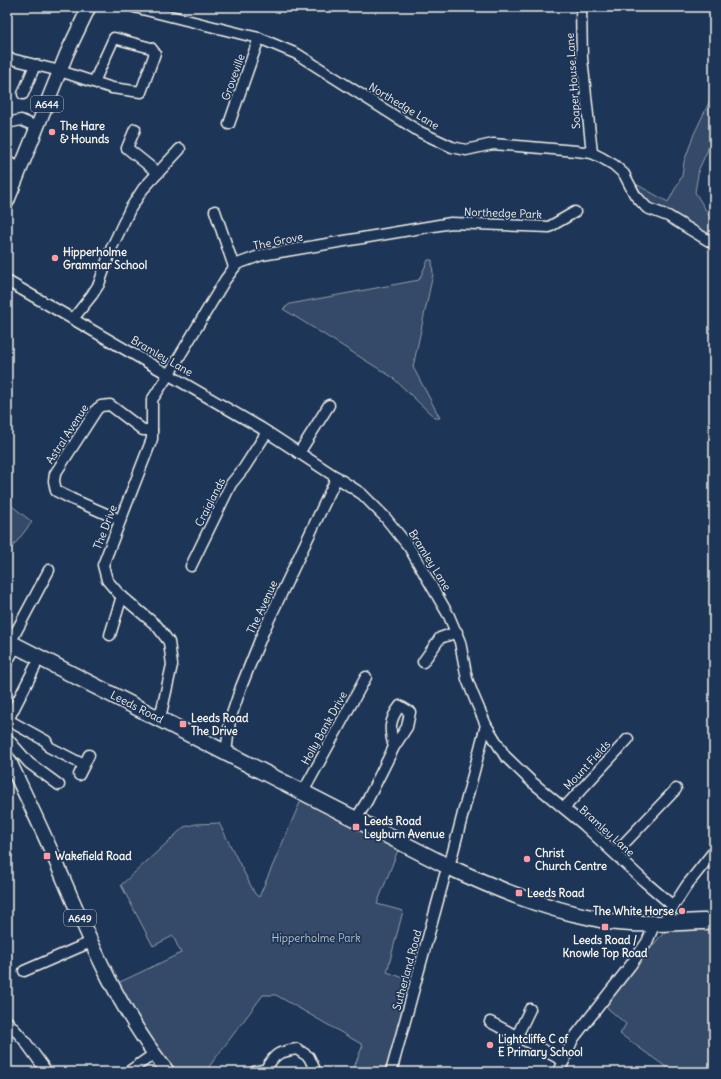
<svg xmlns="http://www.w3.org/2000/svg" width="721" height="1079" font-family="Delius,sans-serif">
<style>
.green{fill:#354a67;stroke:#949ea8}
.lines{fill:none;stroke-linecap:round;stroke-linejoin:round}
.minor-casing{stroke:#f4f1e8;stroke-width:13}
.major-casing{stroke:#f4f1e8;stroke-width:16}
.highway-casing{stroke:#f4f1e8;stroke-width:18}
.minor{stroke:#1d3557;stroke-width:10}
.major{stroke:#1d3557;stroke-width:13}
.highway{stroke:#1d3557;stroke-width:15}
.rail{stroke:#f4f1e8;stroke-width:2;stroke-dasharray:6 3;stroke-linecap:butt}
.poi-dot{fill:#ff9aa2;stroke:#1d3557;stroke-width:1.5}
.labels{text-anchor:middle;stroke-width:3.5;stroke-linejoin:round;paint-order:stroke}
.shield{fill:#1d3557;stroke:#b4b9bc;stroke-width:1}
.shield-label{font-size:10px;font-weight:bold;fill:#f4f1e8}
.street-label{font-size:11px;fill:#f4f1e8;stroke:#1d3557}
.poi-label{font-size:11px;font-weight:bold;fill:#f4f1e8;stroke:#1d3557;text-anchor:start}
.park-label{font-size:11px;fill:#bbbfc1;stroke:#1d3557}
</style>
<rect width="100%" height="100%" fill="#1d3557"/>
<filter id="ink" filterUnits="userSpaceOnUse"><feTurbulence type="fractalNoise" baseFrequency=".025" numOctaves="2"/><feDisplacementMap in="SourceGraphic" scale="8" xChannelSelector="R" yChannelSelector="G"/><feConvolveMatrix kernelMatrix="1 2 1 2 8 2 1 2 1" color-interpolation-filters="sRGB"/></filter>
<g filter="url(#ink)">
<g class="green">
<polygon points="714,92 714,136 699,169 695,192 714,224 714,239 654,207 644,198 636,184 668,202 682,176 684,162 694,134"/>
<polygon points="428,260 432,260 433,274 413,367 440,418 435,418 392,377 283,309 290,304 419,280"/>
<polygon points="7,502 32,522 11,549 7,546"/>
<path d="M301 800 398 850 377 904 403 911 387 972 412 981 387 1072H352L363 1045 276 995H263L205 1072H178C154 1046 137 1014 118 983L181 953 173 936 153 946 121 885 184 827 196 824 219 823 255 894 259 897Z"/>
<polygon points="714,929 714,1072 673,1072 620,1034 626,1024 605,1006 658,939 666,931"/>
</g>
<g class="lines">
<g class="minor-casing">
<g id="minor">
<polyline points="134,7 246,35 259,38 297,54 420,132 452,147 466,150 493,144 576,151 592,153 602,158 614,165 624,174 635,195 647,208 668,216 714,244"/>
<polyline points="581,7 582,58 592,153"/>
<polyline points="7,58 60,71 112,88 141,92 155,53 151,48 114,38 94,82"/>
<polyline points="23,94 35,65"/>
<polyline points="7,123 21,120 37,127"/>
<polyline points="229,124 259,38"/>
<polyline points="135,129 127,148 158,173"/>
<polyline points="7,162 21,168"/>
<polyline points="215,211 234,267"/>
<polyline points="7,281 261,428 362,494 384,516 409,547 449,616 460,642 467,679 474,697 486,725 505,756 532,782 584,825 644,881 673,906"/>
<polyline points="73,319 92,295 99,284 112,247 130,209 143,189 180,149"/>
<polyline points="299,453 329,405"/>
<polyline points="120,520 72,499 56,491 54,481 55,474 97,409 101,406 110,405 143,430 152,430"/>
<polyline points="191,566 231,484 244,468 267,432"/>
<polyline points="110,635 122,596"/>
<polyline points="10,643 49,570"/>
<polyline points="7,662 16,646"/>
<polyline points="423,662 440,638 457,632"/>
<polyline points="160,718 172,665 169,642 157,626 118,593 107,580 103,565 152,439 152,400 169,374 225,280 237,264 262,255 451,223 549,227 575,212"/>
<polyline points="8,720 46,741 49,747 84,765"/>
<polyline points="7,722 35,667"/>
<polyline points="7,738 29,763 59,785"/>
<polyline points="226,753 230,720 241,687 264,630 337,477"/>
<polyline points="79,775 89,755"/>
<polyline points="303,792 366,677"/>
<polyline points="564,808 628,739"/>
<path d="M356 819 367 801 394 747 407 727 410 712 400 706C389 720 389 730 394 747"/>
<polyline points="615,853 676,789"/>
<polyline points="449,867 486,725"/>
<polyline points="663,922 687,885 714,851"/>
<polyline points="24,971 91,942"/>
<polyline points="7,1021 24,1040 47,1072"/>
<polyline points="490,1022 564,1061"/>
<polyline points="517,1036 530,1009"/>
<polyline points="128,1072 154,1054"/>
<path d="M254 1072 266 1069C275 1053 279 1052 297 1049L309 1057 316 1072"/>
<polyline points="391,1072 445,875"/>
<polyline points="559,1072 573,1039 630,966 647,942 655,923"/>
</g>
</g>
<g class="major-casing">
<g id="major">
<polyline points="7,202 67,53 89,7"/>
<path d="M7 756C24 792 41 827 57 864 88 936 118 1010 168 1072"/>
</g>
</g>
<g class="highway-casing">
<path id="highway" d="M7 641 449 867C494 888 540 907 589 917 597 919 605 921 613 922 646 926 681 922 714 921"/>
</g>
<use href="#minor" class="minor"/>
<use href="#major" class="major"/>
<use href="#highway" class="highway"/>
<polyline class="rail" points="7,1071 9,1072"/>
</g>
</g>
<g class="poi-dot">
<circle cx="52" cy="132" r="4"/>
<circle cx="55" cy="258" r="4"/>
<rect x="179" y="720" width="8" height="8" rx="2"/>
<rect x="352" y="823" width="8" height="8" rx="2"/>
<rect x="43" y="852" width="8" height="8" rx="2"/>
<circle cx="527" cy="859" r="4"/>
<rect x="515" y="889" width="8" height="8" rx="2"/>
<circle cx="682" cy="911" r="4"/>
<rect x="601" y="923" width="8" height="8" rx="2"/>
<circle cx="490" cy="1045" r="4"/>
</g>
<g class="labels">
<g class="shield">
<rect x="31" y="96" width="32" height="16" rx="3"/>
<rect x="64" y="910" width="32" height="16" rx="3"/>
</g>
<g class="shield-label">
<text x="47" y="108">A644</text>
<text x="80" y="922">A649</text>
</g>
<g class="street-label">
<text transform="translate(233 77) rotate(-70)" y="4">Groveville</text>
<text transform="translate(573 81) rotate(-94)" y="4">Soaper House Lane</text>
<text transform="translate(404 106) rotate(31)" y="4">Northedge Lane</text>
<text transform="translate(503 213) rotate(2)" y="4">Northedge Park</text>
<text transform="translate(278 241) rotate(-11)" y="4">The Grove</text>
<text transform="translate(162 356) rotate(30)" y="4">Bramley Lane</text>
<text transform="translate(67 434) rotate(-57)" y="4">Astral Avenue</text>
<text transform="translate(210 502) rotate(-63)" y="4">Craiglands</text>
<text transform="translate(105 527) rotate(-69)" y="4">The Drive</text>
<text transform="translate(430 560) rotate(58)" y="4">Bramley Lane</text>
<text transform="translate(262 607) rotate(-65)" y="4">The Avenue</text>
<text transform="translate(137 707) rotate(27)" y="4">Leeds Road</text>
<text transform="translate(324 728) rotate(-61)" y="4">Holly Bank Drive</text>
<text transform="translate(587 765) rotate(-47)" y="4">Mount Fields</text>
<text transform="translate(607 831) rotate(42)" y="4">Bramley Lane</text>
<text transform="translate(407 970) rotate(-75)" y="4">Sutherland Road</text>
</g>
<g class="poi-label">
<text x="60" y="130">The Hare<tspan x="60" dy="13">&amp; Hounds</tspan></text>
<text x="63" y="256">Hipperholme<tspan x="63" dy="13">Grammar School</tspan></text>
<text x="191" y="722">Leeds Road<tspan x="191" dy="13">The Drive</tspan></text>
<text x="364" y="825">Leeds Road<tspan x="364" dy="13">Leyburn Avenue</tspan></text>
<text x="535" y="857">Christ<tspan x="535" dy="13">Church Centre</tspan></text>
<text x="55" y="860">Wakefield Road</text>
<text x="527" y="897">Leeds Road</text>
<text x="674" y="915" text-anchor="end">The White Horse</text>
<text x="605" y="944" text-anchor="middle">Leeds Road /<tspan x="605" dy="13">Knowle Top Road</tspan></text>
<text x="498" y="1043">Lightcliffe C of<tspan x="498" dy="13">E Primary School</tspan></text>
</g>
<g class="park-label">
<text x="316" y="942">Hipperholme Park</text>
</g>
</g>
<rect width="721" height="1079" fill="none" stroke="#1d3557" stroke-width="24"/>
<rect x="12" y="12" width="697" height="1055" fill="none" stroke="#f4f1e8" stroke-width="1.5" filter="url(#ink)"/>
</svg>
